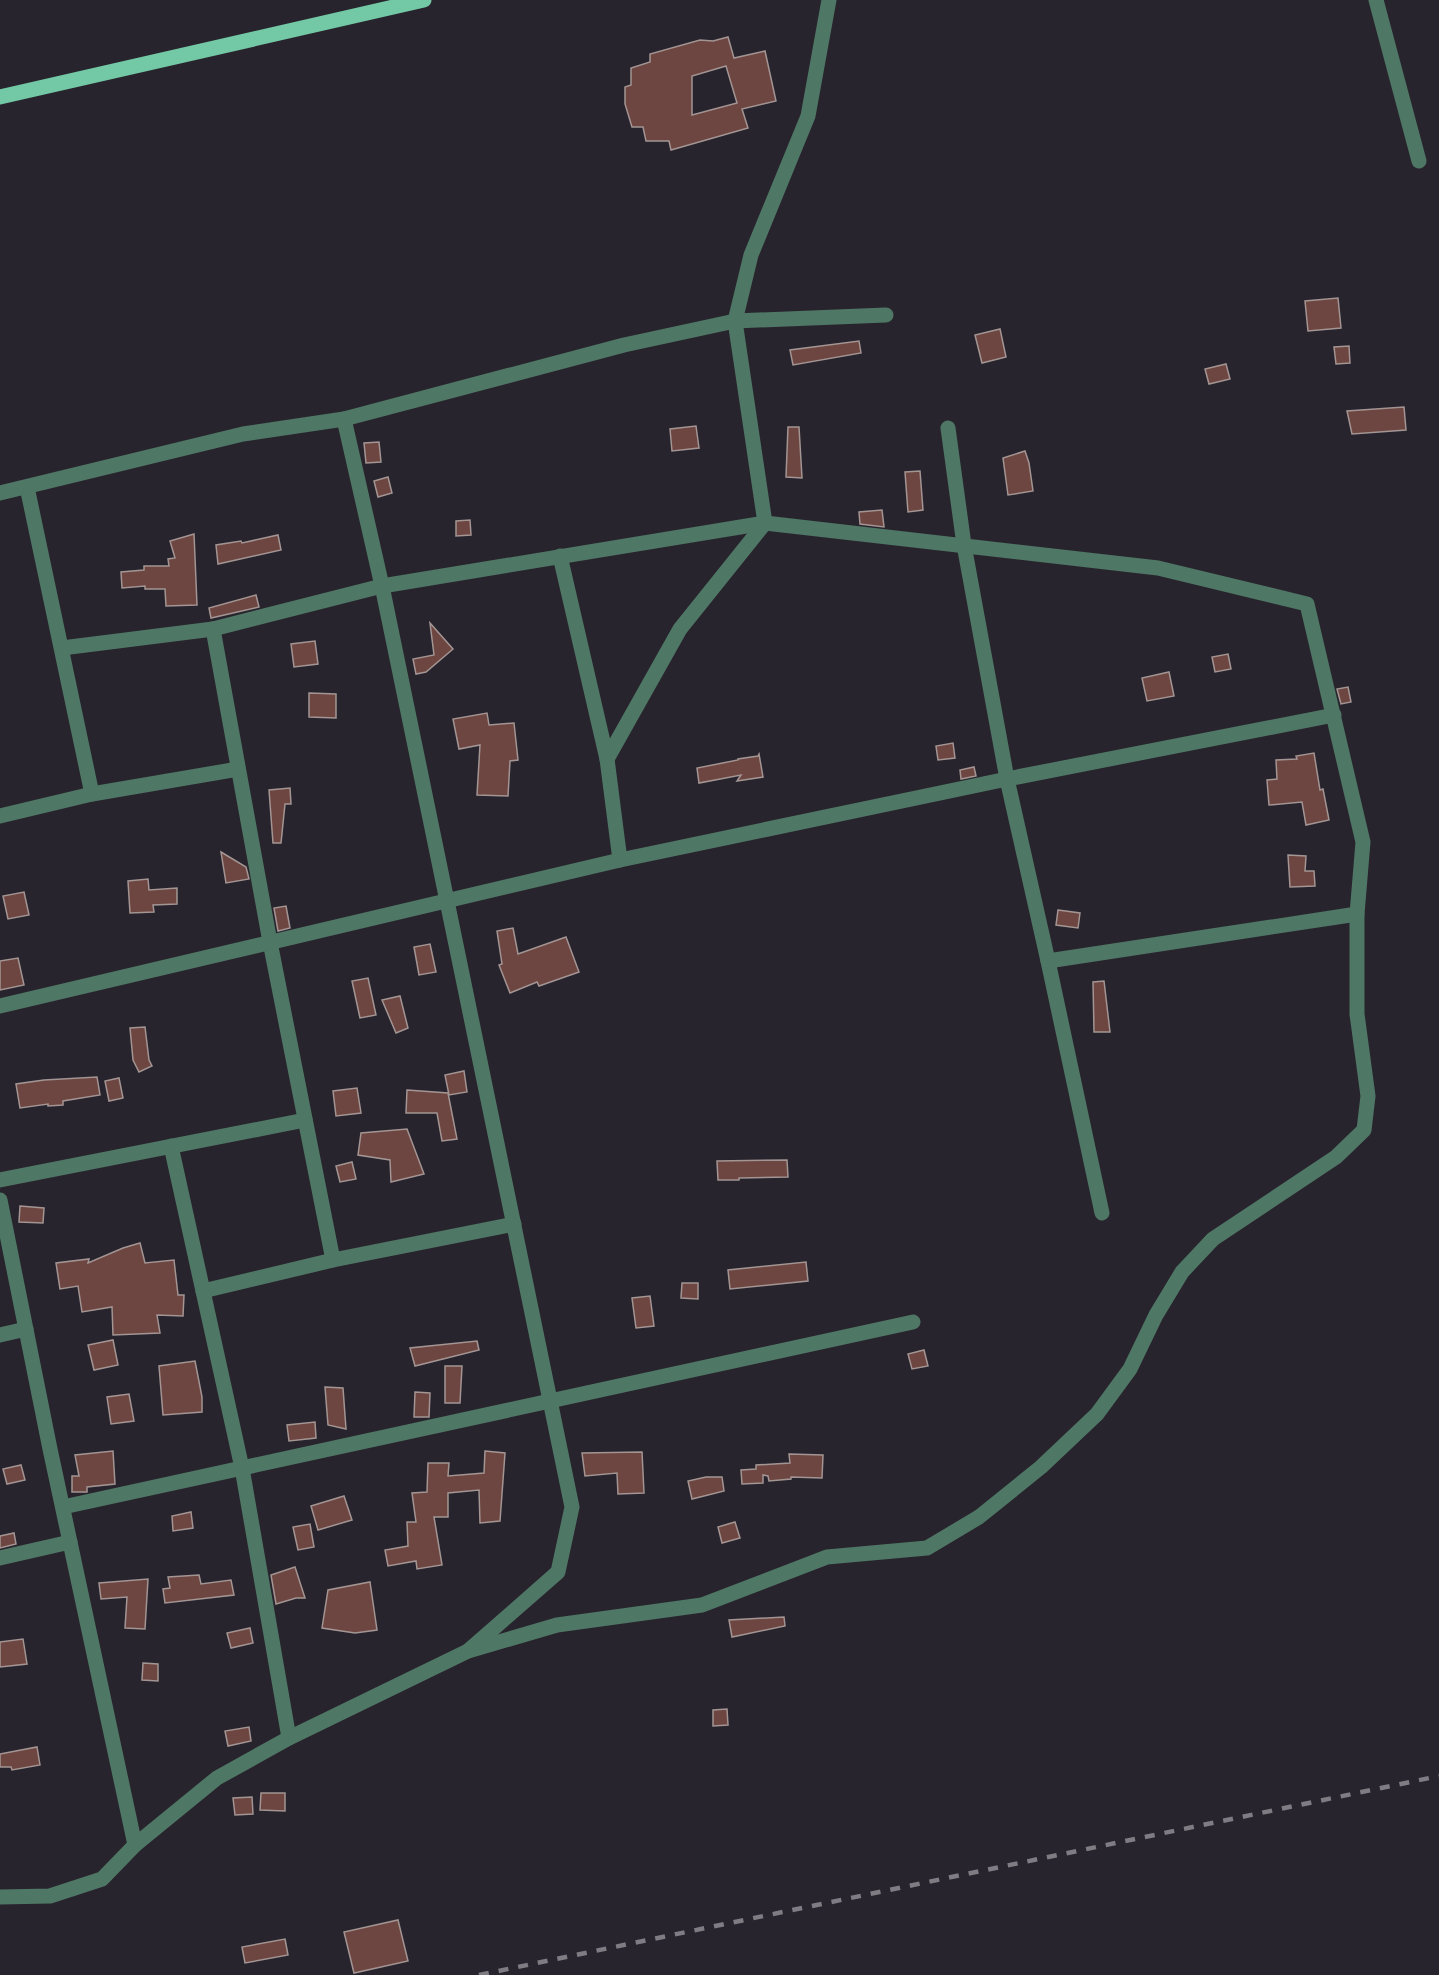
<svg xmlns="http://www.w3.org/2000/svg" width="1439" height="1975" font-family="Lora,serif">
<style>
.building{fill:#6d4541;stroke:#a39593;stroke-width:1.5;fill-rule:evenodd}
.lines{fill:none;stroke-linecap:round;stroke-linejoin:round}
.minor{stroke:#4f7765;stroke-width:15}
.major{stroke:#73c9a5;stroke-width:15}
.rail{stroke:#7f7c84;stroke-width:4.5;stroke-dasharray:10 10;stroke-linecap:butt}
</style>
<rect width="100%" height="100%" fill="#28242d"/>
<g class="building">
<path d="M728 37 734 58 765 51 776 101 742 109 748 128 671 150 669 141H646L643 127H632L625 104V87L631 85V68L650 62V54L700 40 713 41ZM726 66 737 103 692 115V76Z"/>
<polygon points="1338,298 1341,328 1308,331 1305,301"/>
<polygon points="1000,329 1006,357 982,363 975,335"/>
<polygon points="859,341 861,353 793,365 790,350"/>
<polygon points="1349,346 1350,363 1336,364 1334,347"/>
<polygon points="1226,364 1230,379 1209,384 1205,369"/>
<polygon points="1404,407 1406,430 1352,434 1347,411"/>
<polygon points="696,426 699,448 672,451 670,429"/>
<polygon points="788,427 799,427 802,478 786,477"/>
<polygon points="379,442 381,462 366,463 364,443"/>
<polygon points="1025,451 1029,463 1033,491 1008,495 1003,458"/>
<polygon points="920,471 923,510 908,512 905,472"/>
<polygon points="388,477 392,493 378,497 374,481"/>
<polygon points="882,510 884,527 860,524 859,512"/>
<polygon points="470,520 471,535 456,536 456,521"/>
<polygon points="194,534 197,605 166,606 165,589 145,589 145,586 122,588 121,572 144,570 144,566 169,566 168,559 175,558 170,541"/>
<polygon points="278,535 281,550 218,564 216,545 241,541 242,543"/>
<polygon points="256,595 259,607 211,618 209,608"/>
<polygon points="430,623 453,649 426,672 416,674 413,659 434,655"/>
<polygon points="315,641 318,664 294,667 291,644"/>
<polygon points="1228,654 1231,669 1215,672 1212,657"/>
<polygon points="1169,672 1174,696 1147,701 1142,678"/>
<polygon points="1348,687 1351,702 1341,704 1337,689"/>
<polygon points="309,693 336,694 336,718 309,717"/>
<polygon points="487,713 489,725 514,723 518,760 510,761 508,796 477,795 480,745 459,749 453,719"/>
<polygon points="953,743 955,758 938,760 936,746"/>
<polygon points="1314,753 1320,790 1323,789 1329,820 1306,825 1302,802 1269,805 1267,780 1277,779 1276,760 1297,759 1296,756"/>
<polygon points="759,754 763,777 737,781 741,775 699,783 697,768 738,760 738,759 758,756"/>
<polygon points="974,767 976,776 961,779 960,770"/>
<polygon points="290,788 291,804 285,804 281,843 273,843 269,790"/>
<polygon points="221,852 246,867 249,879 226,883"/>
<polygon points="1288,855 1306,856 1305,871 1314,871 1315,886 1290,887"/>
<polygon points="148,879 149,890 177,888 177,904 153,905 154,912 130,913 128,881"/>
<polygon points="24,892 29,915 8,919 3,896"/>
<polygon points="286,906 290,928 278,931 274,908"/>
<polygon points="1058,910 1080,913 1078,928 1056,925"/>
<polygon points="513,928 518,954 566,937 579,972 539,986 537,982 510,993 499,965 502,964 497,931"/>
<polygon points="430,944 436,972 419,975 414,947"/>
<polygon points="18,958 24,985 0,990 0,961"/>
<polygon points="368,978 376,1015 360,1018 352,981"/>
<polygon points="1104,981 1110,1032 1094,1032 1093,982"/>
<polygon points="400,996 408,1028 396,1033 382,1000"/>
<polygon points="145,1027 149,1060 152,1066 139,1072 133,1060 130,1028"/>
<polygon points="464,1071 467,1092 449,1095 445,1075"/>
<polygon points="97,1077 100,1095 63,1101 63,1105 48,1106 48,1104 20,1108 16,1084 44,1080"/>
<polygon points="119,1078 123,1098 109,1101 105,1081"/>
<polygon points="357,1088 361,1113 336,1116 333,1091"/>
<polygon points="407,1090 448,1093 457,1139 442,1141 437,1113 406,1113"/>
<polygon points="407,1129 424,1174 391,1182 390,1160 358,1155 361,1133"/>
<polygon points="787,1160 788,1177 739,1178 739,1180 718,1180 717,1161"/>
<polygon points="352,1162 356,1179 340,1182 336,1166"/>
<polygon points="20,1206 44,1208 43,1223 19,1222"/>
<polygon points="140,1243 145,1263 174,1260 178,1295 184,1295 183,1316 157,1315 160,1333 113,1335 112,1307 82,1312 78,1286 60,1289 56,1263 89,1259 88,1263 123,1248"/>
<polygon points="806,1262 808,1281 730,1289 728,1270"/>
<polygon points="682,1283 698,1283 698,1299 681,1298"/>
<polygon points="650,1296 654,1326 636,1328 632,1298"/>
<polygon points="113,1340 118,1365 94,1370 88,1345"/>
<polygon points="477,1341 479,1350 415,1366 410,1348"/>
<polygon points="924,1350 928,1366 912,1369 908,1354"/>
<polygon points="195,1361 202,1397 202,1412 163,1415 159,1366"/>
<polygon points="445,1366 462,1366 460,1403 445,1403"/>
<polygon points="325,1387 343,1388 346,1429 328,1425"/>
<polygon points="415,1392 430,1393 429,1417 414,1417"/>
<polygon points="129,1394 134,1421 111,1424 107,1397"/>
<polygon points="315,1422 316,1438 289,1441 287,1425"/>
<polygon points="113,1451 115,1484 87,1487 87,1492 72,1492 72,1476 79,1476 75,1455"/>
<polygon points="485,1451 505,1453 500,1521 480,1523 479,1490 448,1493 448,1517 434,1517 442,1565 417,1569 416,1561 388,1566 385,1550 408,1546 407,1522 416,1522 412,1493 427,1492 428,1463 449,1463 448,1476 484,1473"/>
<polygon points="642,1452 644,1493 618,1494 617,1473 585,1476 582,1453"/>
<polygon points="789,1454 823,1455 822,1478 791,1477 791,1479 769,1481 768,1476 763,1475 763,1483 742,1484 741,1470 756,1469 756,1465 790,1463"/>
<polygon points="21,1465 25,1480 7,1484 3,1469"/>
<polygon points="706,1477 722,1477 724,1491 692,1499 688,1481"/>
<polygon points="344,1496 352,1520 318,1530 311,1506"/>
<polygon points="191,1512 193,1528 173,1531 172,1516"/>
<polygon points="735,1522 740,1538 722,1543 718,1527"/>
<polygon points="310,1524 314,1547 298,1550 293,1527"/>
<polygon points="14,1533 16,1544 0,1548 0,1536"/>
<polygon points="295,1567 305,1598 296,1598 276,1604 271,1575"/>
<polygon points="199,1575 201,1584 231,1580 234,1595 165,1603 163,1589 170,1588 168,1577"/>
<polygon points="148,1579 145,1629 125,1628 127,1597 101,1599 99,1583"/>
<polygon points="370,1582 377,1630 355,1633 322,1628 328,1590"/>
<polygon points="784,1617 785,1626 732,1637 729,1620"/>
<polygon points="250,1628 253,1643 231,1648 227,1633"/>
<polygon points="23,1639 27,1664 0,1667 0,1642"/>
<polygon points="143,1663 158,1664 158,1681 142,1680"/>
<polygon points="727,1709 728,1725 713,1726 713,1710"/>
<polygon points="249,1727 251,1741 228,1746 225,1731"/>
<polygon points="37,1747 40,1765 12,1770 11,1767 0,1767 0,1754"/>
<polygon points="261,1793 285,1793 285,1811 260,1810"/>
<polygon points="252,1797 253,1814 235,1815 233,1798"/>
<polygon points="398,1920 408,1961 354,1973 344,1932"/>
<polygon points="285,1939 288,1955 245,1963 242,1947"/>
</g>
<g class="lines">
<g class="minor">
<polyline points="1376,0 1419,161"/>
<polyline points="948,428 964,545 1007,779 1048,961 1102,1213"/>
<polyline points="27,487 92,794"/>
<polyline points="0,493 243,434 344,419 624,345 735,321 886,315"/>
<polyline points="560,556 607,759"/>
<polyline points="213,629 270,942 333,1260"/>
<polyline points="62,648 213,629 382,586 765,523 1158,568 1307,604 1363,842 1357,914 1357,1014 1368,1096 1364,1130 1336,1157 1213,1239 1182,1272 1156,1315 1130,1369 1097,1414 1041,1467 979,1517 927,1548 827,1557 702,1605 557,1625 468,1651"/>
<polyline points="0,816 92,794 238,769"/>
<polyline points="620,860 607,759 680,629 765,523 735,321 751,255 808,116 829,0"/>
<polyline points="1048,961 1357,914"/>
<polyline points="0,1006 620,860 1007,779 1334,715"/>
<polyline points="171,1146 242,1468 289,1738"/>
<polyline points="0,1180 305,1120"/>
<polyline points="0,1200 50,1449 135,1845"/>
<polyline points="203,1291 333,1260 514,1224"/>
<polyline points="0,1335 26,1329"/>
<polyline points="63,1507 913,1322"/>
<polyline points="0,1558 70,1542"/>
<polyline points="0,1897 50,1896 102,1879 135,1845 217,1778 289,1738 468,1651 558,1572 572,1507 382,586 344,419"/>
</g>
<polyline class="major" points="0,97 424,0"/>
<polyline class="rail" points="479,1975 1439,1776"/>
</g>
</svg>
